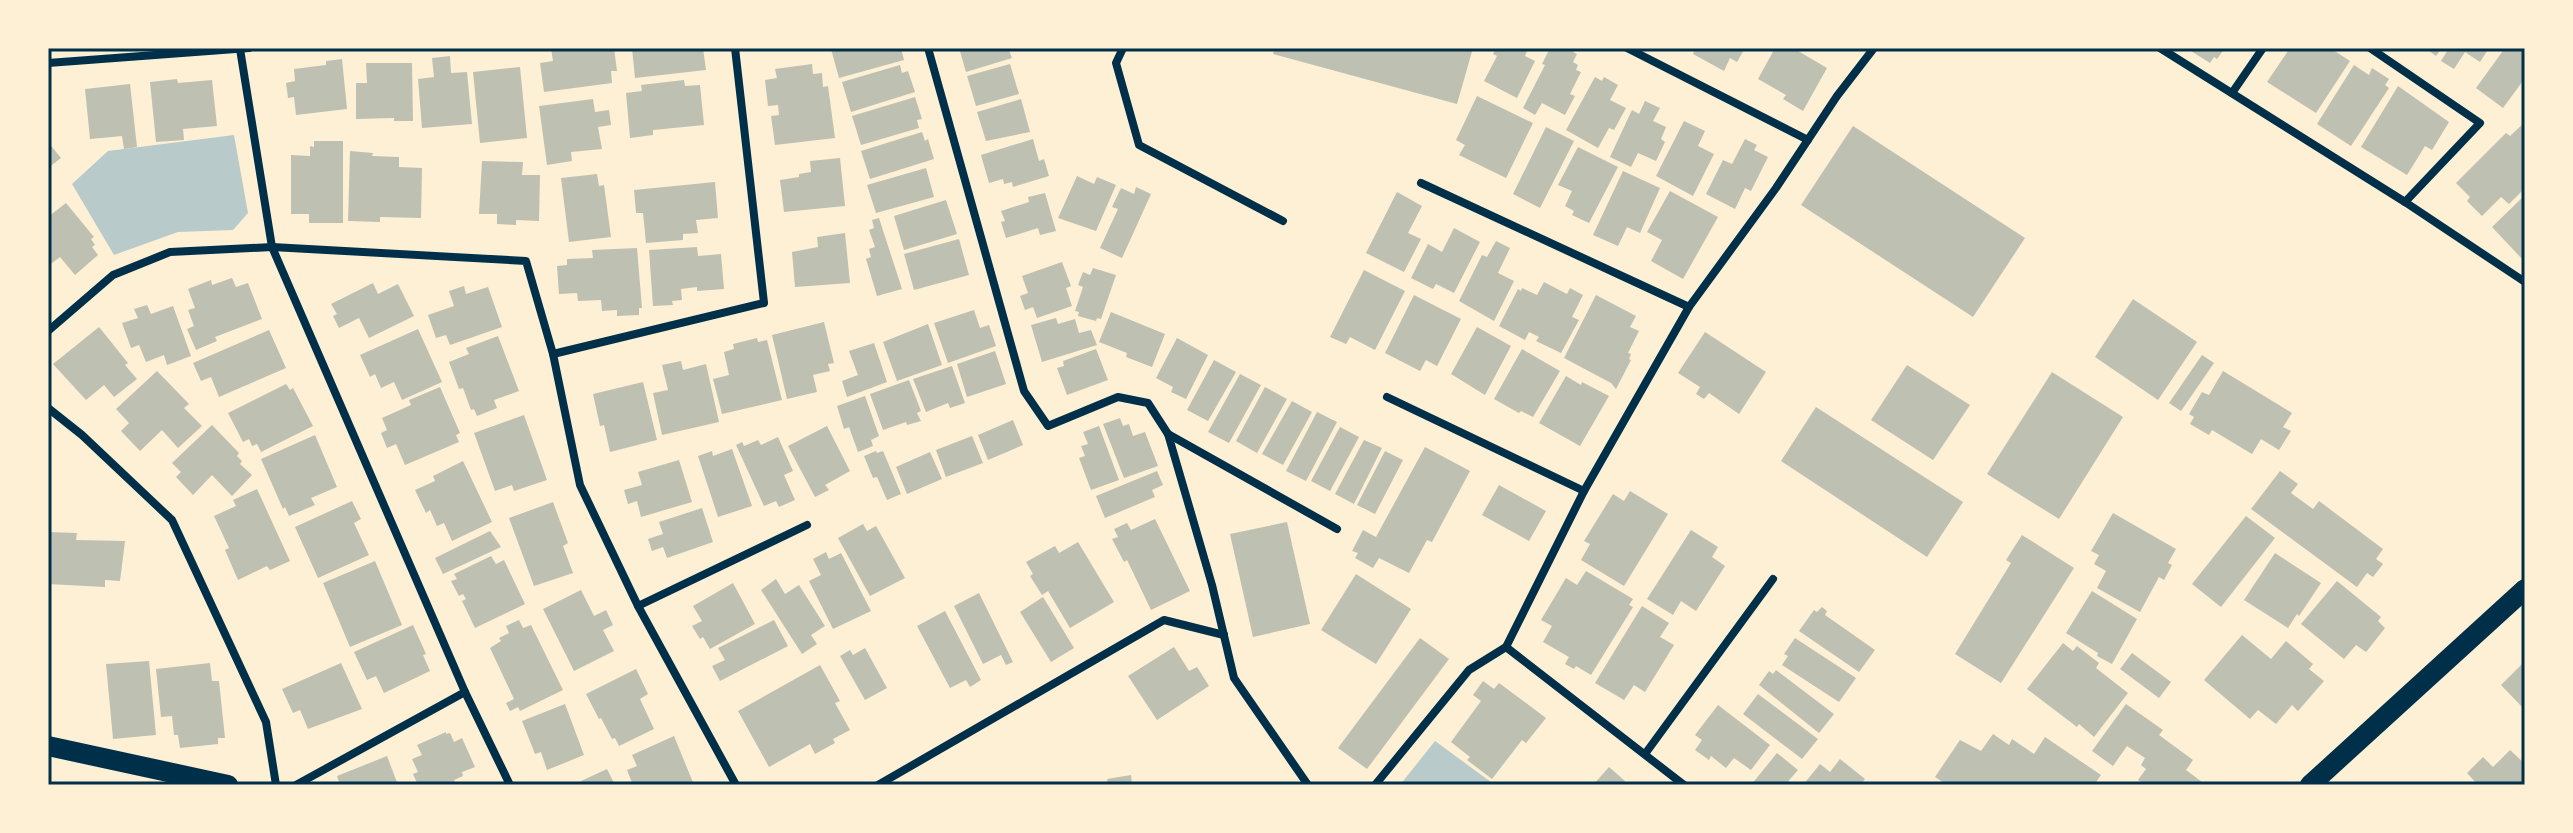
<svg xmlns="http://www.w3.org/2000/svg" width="2573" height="833" font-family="Cabin,sans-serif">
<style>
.green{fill:#b9caca}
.building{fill:#bec0b2}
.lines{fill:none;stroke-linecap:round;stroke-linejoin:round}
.minor{stroke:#003049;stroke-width:8}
.primary{stroke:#003049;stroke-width:20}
.neatline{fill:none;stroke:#003049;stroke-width:3}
</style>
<rect width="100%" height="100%" fill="#fdf0d5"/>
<g class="green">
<polygon points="234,135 248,213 233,230 178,232 114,255 72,184 108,151"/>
<polygon points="1435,741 1495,785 1400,785"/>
</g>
<g class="building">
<polygon points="551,48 614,48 617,71 611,71 612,83 544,92 540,63 553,61"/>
<polygon points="632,48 703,48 706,70 635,78"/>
<polygon points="836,48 901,48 904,60 839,78 831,49"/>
<polygon points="959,48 1008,48 1012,58 966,72"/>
<polygon points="1275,48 1473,48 1457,104 1273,54"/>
<polygon points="1496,48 1525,48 1527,51 1525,56 1535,61 1517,98 1484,81 1497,56 1493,54"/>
<polygon points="1550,48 1575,49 1573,52 1577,54 1573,62 1578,65 1576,70 1581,72 1570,94 1575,96 1565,115 1542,103 1535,115 1523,108 1545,65 1542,64"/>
<polygon points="1696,48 1745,48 1737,62 1730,58 1724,71 1693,54"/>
<polygon points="1775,48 1793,48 1827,68 1803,111 1783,99 1786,95 1758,79"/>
<polygon points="2193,48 2225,48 2217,59 2214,57 2210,63 2191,51"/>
<polygon points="2290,48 2330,48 2350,61 2316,113 2267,82"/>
<polygon points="2425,48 2442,48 2436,56"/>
<polygon points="2449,48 2489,48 2480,62 2465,52 2454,69 2441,61"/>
<polygon points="2505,48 2525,48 2525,78 2503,108 2476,88"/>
<polygon points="450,56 451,73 467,72 472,124 422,128 418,79 434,77 432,58"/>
<polygon points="342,59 347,109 296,115 294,97 288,98 286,83 295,81 294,69 326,65 326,61"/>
<polygon points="366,63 412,63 413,121 394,121 394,118 356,119 356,83 367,83"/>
<polygon points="812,64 813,74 822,73 823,87 828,86 835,138 775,145 771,116 779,115 778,105 768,106 765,80 777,78 775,69"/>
<polygon points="1010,64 1019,94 976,106 967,76"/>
<polygon points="900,65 902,73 908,71 915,92 851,112 842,82"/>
<polygon points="2354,65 2369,75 2372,68 2389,79 2385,85 2389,88 2351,146 2317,124"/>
<polygon points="520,67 527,138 480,143 473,72"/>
<polygon points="1595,77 1602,81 1604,77 1618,85 1610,100 1626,108 1614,130 1609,128 1598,148 1566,130"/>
<polygon points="177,79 178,83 212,80 217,126 183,129 184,140 156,142 150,82"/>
<polygon points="684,80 685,86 700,85 704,125 653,130 653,135 630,138 626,93 642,91 641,85"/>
<polygon points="130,84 137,147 124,149 122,136 90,139 85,89"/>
<polygon points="2398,86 2449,122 2432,150 2425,146 2407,175 2361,147"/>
<polygon points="1477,96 1533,123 1506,178 1459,155 1465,145 1456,140"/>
<polygon points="915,97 922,119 917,120 919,128 861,145 852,116"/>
<polygon points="593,99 595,112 609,110 611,125 598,127 602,149 571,152 572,161 547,165 539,106"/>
<polygon points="1021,99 1030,132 986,141 977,112"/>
<polygon points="1645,101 1660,108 1653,121 1666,127 1661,139 1665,142 1656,161 1638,153 1631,167 1610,157 1632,110 1639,114"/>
<polygon points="1684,121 1705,131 1698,146 1714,154 1693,196 1656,176"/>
<polygon points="2525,122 2525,188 2509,204 2501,197 2482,216 2467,201 2470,197 2456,183 2506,133 2510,136"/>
<polygon points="1853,126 2025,238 1973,317 1801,205"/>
<polygon points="1546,127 1574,141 1540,208 1513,194"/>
<polygon points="922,132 925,141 928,139 934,159 870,179 861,151"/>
<polygon points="1033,139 1039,161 1044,159 1049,176 1013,187 1012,182 1004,184 1003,179 989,183 981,155"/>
<polygon points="1745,139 1757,145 1754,150 1768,157 1751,191 1745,188 1735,209 1706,194 1723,160 1732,164"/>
<polygon points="314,141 343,141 343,223 309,223 309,214 291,214 291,155 310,156 310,146 314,147"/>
<polygon points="48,142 61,158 48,168"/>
<polygon points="1578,147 1618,167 1589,223 1572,215 1574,211 1565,206 1572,191 1558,185"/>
<polygon points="350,151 373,153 372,156 399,157 399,167 422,168 421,218 380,217 380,222 348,221"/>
<polygon points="840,158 845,206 784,212 780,180 799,177 799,174 811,172 810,161"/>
<polygon points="482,161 523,162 522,175 540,175 539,221 516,220 516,225 497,224 497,214 479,214"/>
<polygon points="926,168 934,197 876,213 867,185"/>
<polygon points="1623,171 1660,188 1640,233 1627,227 1618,246 1593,235"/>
<polygon points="597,174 599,186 604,185 611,237 569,242 561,178"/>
<polygon points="1077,176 1094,184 1097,177 1116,185 1096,231 1058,218"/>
<polygon points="715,182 718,218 696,220 698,233 683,234 683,240 646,243 643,213 636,213 634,190"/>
<polygon points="1136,187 1151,194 1122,258 1100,248 1118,209 1112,207 1121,188 1134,194"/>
<polygon points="1670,191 1718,217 1683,279 1651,261 1662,240 1647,232"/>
<polygon points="1397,192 1422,206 1408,233 1421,239 1404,272 1366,253"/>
<polygon points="1045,193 1056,231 1040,235 1038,228 1006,238 1001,222 1005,221 1001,211 1029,202 1028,197"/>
<polygon points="2525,195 2525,262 2492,227"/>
<polygon points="946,200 957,234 904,250 894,216"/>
<polygon points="66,203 94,237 91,239 95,245 92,247 98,255 75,275 60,257 48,266 48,217"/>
<polygon points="879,218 902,289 877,296 866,259 871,257 869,249 875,247 869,230 874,228 872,220"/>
<polygon points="1454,228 1480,242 1454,293 1436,284 1433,289 1411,278 1428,244 1442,252"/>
<polygon points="845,233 850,283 795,287 792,252 818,247 817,237"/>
<polygon points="959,239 969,275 914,290 904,254"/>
<polygon points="1496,241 1510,248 1498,273 1514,281 1494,321 1459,301 1482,255 1487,257"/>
<polygon points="697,247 698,256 721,254 724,289 697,291 697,287 681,289 682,300 672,301 673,305 653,306 649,250"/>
<polygon points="637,248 642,308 639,308 639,315 617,316 617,310 602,311 601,300 578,301 577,293 559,294 557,266 567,265 567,259 593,258 592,250"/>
<polygon points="1062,262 1071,286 1066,288 1072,306 1037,318 1033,307 1025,310 1020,296 1028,293 1022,276"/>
<polygon points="1093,268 1116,275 1101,319 1097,318 1096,321 1078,316 1079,312 1075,311 1083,287 1078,285 1083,272 1090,275"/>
<polygon points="1364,270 1405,291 1375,350 1350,337 1346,344 1330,337"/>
<polygon points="232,278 236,287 248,283 262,319 215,337 217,341 196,350 187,329 194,326 188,310 195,308 188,289 211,280 212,285"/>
<polygon points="1544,282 1567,294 1570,288 1583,295 1572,317 1579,320 1561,353 1536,341 1539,337 1529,332 1525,340 1499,326 1518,289 1521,291 1522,288 1537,295"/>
<polygon points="373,283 378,294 398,284 414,316 369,338 359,318 339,328 333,316 337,314 331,304"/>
<polygon points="464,286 466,294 488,287 502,327 450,345 446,335 436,338 428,315 454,306 449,291"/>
<polygon points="1414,295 1461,319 1437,366 1426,360 1420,371 1385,353"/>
<polygon points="1596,295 1636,316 1630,327 1639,331 1628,353 1631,354 1629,359 1631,360 1616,389 1611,383 1564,358"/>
<polygon points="2133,299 2197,342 2158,400 2095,357"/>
<polygon points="147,305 151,314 173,306 191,356 167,365 164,355 146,362 139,345 131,348 122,323 138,318 134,309"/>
<polygon points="974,310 980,328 989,325 996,346 948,363 934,323"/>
<polygon points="1111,312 1165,334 1152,367 1126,357 1127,353 1099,342"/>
<polygon points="1056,318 1058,324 1075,319 1079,333 1091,330 1097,345 1042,362 1031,325"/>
<polygon points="824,322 834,363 828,364 830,371 813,375 817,392 787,399 772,335"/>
<polygon points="928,324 942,365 897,381 883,342"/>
<polygon points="99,327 128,363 125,365 137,379 114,397 104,385 86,400 53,364"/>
<polygon points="1477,327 1511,346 1485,395 1451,374"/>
<polygon points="418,329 442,382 402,400 394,382 381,388 375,374 370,377 360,355"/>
<polygon points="269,330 286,368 219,397 211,377 201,381 193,363"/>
<polygon points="1705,332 1766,372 1739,414 1709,393 1704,399 1696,394 1700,387 1678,373"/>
<polygon points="498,336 519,391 494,400 497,408 477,416 474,409 471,410 463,388 459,389 449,362 469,354 466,348"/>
<polygon points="757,338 758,342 767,340 782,400 722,414 713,379 729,375 724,352 734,349 733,344"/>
<polygon points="1177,338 1208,355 1186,399 1171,392 1173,387 1156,378"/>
<polygon points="874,343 887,382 847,397 842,381 858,375 849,351"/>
<polygon points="1096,349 1108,380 1067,395 1057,368 1064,366 1063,361"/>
<polygon points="1522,349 1560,371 1533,417 1521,411 1519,413 1494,399"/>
<polygon points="995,351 1006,384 967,397 957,364"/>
<polygon points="2202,355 2214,363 2181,411 2169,403"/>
<polygon points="1214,360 1236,372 1208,421 1187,410"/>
<polygon points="681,361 683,370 706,364 719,422 662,435 653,393 668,390 662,365"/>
<polygon points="1907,365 1970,405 1933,460 1871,420"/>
<polygon points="952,366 965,403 950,408 948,403 926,412 913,379"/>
<polygon points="157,371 189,404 184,408 202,426 178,448 162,430 140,451 121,431 129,423 116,409"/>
<polygon points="2223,371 2292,413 2283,427 2291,431 2279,450 2261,439 2252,454 2212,430 2209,435 2190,424 2194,417 2189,414 2202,392 2209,395"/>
<polygon points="2052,372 2123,417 2059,519 1987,474"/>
<polygon points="1240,374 1261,385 1229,443 1208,432"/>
<polygon points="1566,376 1581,385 1582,382 1609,396 1580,446 1539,423"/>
<polygon points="909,380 921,411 917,413 921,421 907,425 906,422 883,430 870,394"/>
<polygon points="643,382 657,440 610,452 604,425 600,426 593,394"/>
<polygon points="286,384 290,390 293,388 313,426 261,452 257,444 252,446 249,439 243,442 228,413"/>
<polygon points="440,387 460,433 456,435 459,442 405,465 396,444 387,448 381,433 387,430 382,418 411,405 409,400"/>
<polygon points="1265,387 1287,399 1257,453 1236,441"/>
<polygon points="865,396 879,436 871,440 873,446 858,452 849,427 844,429 837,406"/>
<polygon points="1292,401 1312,412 1283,465 1262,454"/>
<polygon points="1816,407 1963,502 1927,557 1781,461"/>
<polygon points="1317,412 1337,422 1306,481 1286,471"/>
<polygon points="524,415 547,480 514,491 512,485 495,491 474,433"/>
<polygon points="1120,418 1123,426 1129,424 1133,436 1145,432 1158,466 1124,478 1103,424"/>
<polygon points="1013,420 1023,445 988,460 978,435"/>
<polygon points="212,425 239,453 237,456 242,461 240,464 252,475 232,496 212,475 193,495 176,477 181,472 172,463"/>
<polygon points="827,426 850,471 825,485 829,490 815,497 788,446"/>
<polygon points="1099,426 1119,480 1091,490 1079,458 1085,456 1081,446 1088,444 1083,432"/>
<polygon points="1340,427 1359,437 1330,491 1311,481"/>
<polygon points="315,435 337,487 311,498 315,505 289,516 285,507 283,509 261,459"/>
<polygon points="972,436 983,463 946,477 936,450"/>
<polygon points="778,437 793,471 784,475 795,500 779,507 776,501 764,506 736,445 742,442 744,446 758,440 761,445"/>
<polygon points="1364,440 1382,448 1354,504 1335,494"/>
<polygon points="1425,447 1470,471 1432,542 1427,540 1409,573 1379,558 1373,568 1355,558 1358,553 1352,551 1363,530 1376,537"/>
<polygon points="732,449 752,506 718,517 698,456 712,451 713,456"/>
<polygon points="876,451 877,453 883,451 901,494 887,500 877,477 873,478 864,456"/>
<polygon points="1385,451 1403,460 1375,514 1357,505"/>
<polygon points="930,452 942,479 907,494 896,467"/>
<polygon points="679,460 692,502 641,517 637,501 628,504 624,490 642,485 638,472"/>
<polygon points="463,461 492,522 452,541 444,523 437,526 430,510 426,513 415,490 435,481 433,476"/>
<polygon points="1157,471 1163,485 1152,490 1155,497 1105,518 1096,496"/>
<polygon points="2280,471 2298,484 2291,493 2313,509 2319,501 2383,549 2376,559 2383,564 2373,577 2367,573 2357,587 2251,509"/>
<polygon points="1499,485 1546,511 1529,541 1482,515"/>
<polygon points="257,489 290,561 270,570 267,566 238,580 225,550 229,548 214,516 236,506 233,500"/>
<polygon points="1630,491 1668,514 1624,586 1581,560 1590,544 1584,541 1613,494 1624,501"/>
<polygon points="352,501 361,519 354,523 369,555 318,578 295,527"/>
<polygon points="553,502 568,543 563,546 573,573 534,586 509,518"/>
<polygon points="702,508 713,542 667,558 663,547 652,551 648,539 663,534 659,522"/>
<polygon points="2113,513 2176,549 2168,563 2172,565 2164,580 2159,577 2140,612 2097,588 2106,571 2094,564 2099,555 2091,551"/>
<polygon points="2246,516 2275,538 2221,607 2192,584"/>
<polygon points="1155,519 1190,591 1151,610 1127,560 1124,562 1112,539 1118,537 1114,529 1127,523 1131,530"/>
<polygon points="1287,522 1310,624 1253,637 1230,534"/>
<polygon points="863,524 867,531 876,526 905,578 870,596 838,538"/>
<polygon points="1691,530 1718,547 1712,557 1725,566 1696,611 1681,601 1673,615 1647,599"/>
<polygon points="490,531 501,547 443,574 435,558"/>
<polygon points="48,532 77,533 76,540 125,541 120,581 105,580 105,587 48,584"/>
<polygon points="2022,535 2074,568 2001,683 1955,654 2011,563 2006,560"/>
<polygon points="1078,542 1114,602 1070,628 1048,591 1042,595 1030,576 1033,574 1026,562 1055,546 1059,553"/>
<polygon points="826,552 829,559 841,553 871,611 833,629 809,581 821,575 813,559"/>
<polygon points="2275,553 2321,583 2299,616 2297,614 2288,628 2244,600"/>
<polygon points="491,556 496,564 504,560 525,604 475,628 462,601 466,599 463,594 459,596 451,581 457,579 454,574"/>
<polygon points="375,561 402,625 350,647 323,583"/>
<polygon points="1586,571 1633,599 1629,605 1633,607 1591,675 1576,666 1574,669 1565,664 1569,657 1543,642 1552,626 1541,620 1566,578 1577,585"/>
<polygon points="1356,574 1411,609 1376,664 1321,630"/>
<polygon points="776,579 785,594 799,585 825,626 811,635 817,644 802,654 761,590"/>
<polygon points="2337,581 2381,617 2378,621 2385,628 2366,652 2356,645 2344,659 2301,624"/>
<polygon points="733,583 755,624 710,649 703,637 700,639 692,626 702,621 693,606"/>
<polygon points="581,590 594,616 606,610 613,625 603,630 614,651 574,671 543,609"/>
<polygon points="2092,591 2137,619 2112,664 2097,656 2098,653 2066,633"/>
<polygon points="979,593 1013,662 1006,665 1001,655 983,664 954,606"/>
<polygon points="1043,597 1074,648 1051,662 1020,612"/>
<polygon points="1642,606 1669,623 1660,637 1674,645 1645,692 1634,685 1624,700 1595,683"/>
<polygon points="1822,607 1827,611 1825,615 1875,650 1859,672 1799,631 1814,610 1817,612"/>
<polygon points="945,611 981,680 970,687 966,680 950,688 917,626"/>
<polygon points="519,620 523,628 531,625 563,690 520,711 518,707 510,711 506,703 514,699 490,648 501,641 499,638 509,633 506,626"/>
<polygon points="774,620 788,646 720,681 712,666 725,660 718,648"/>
<polygon points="413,625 426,654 423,655 430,671 384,693 376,676 367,680 354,652"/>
<polygon points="2242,635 2271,659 2286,641 2313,664 2309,669 2324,681 2298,711 2292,705 2276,724 2258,710 2250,719 2204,680"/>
<polygon points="1420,638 1449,659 1367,769 1338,748"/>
<polygon points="1795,638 1856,678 1839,702 1782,665 1788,656 1784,654"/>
<polygon points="2063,643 2073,651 2077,646 2099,663 2096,668 2128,693 2094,737 2079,724 2077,727 2027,689"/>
<polygon points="1174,647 1189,671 1197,667 1209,686 1157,720 1128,676"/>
<polygon points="865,648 887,688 865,700 840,656 850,650 853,655"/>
<polygon points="2132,653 2171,682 2159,698 2120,669"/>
<polygon points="149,661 156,735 113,739 106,664"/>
<polygon points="2525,661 2525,710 2501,685"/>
<polygon points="210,663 212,681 219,681 225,738 218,738 218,744 180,748 178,735 174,735 172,716 161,717 156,669"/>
<polygon points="341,663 362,709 308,729 300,710 293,713 282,689"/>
<polygon points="820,665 840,701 835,703 850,730 833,739 835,743 815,754 810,744 769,767 738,711"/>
<polygon points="636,669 648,694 640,699 654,729 619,746 615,738 612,739 601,718 599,719 586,694"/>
<polygon points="1776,670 1834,714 1819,733 1759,685 1769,671 1773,674"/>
<polygon points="1483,681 1494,689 1499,683 1546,718 1526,743 1522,740 1492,779 1467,760 1470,757 1451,742 1481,701 1473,695"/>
<polygon points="1758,694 1818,739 1802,759 1743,714"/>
<polygon points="565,704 584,755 547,770 541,752 535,754 522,721"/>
<polygon points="2126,704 2163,730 2159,735 2193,760 2186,770 2206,785 2145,785 2138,780 2146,769 2141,765 2145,758 2127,746 2113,766 2092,751"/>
<polygon points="1718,705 1770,745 1751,770 1734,758 1726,768 1711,756 1709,760 1695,750 1702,740 1695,735"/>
<polygon points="446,732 446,734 450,733 454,742 462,738 475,767 462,772 463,776 454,780 456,785 418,785 413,774 418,772 412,759 422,755 417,745"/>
<polygon points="1993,734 2009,745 2012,739 2034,754 2045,737 2101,775 2094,785 1947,785 1935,777 1960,740 1981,751"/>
<polygon points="674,736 694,785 633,785 627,770 637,766 632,755"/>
<polygon points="2510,750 2525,764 2525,785 2478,785 2467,773 2483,757 2493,767"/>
<polygon points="1777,753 1798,770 1785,785 1751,785"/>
<polygon points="387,756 398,785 340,785 337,776"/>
<polygon points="1840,759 1865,779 1860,785 1803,785 1820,764 1830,772"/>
<polygon points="1609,767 1625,781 1622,785 1593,785"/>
<polygon points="607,769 615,785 582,785 581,781"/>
<polygon points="1131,775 1132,785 1108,785 1107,779"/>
</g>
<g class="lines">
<g class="minor">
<polyline points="928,48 1024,391 1048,426 1118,397 1148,403 1168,434 1212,585 1234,678 1308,785"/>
<polyline points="1123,48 1116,63 1139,145 1283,221"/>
<polyline points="1627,48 1808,140"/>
<polyline points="2160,48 2405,202 2525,282"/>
<polyline points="2370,48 2480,123 2405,202"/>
<polyline points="240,49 272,247 465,692 510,785"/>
<polyline points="48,63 249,48"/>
<polyline points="2232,93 2263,48"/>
<polyline points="1421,183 1689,307"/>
<polyline points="48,331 113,275 170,252 272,247 526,261 553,354 580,485 638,606 736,785"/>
<polyline points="553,354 764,303 735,48"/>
<polyline points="1387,397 1584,491"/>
<polyline points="48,408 82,435 172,520 266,722 276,785"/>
<polyline points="1168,434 1337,529"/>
<polyline points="638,606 807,525"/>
<polyline points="1506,647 1684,785"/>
<polyline points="1645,754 1773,579"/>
<polyline points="296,785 465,692"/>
<polyline points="878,785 1164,620 1224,635"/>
<polyline points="1375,785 1469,670 1506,647 1584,491 1689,307 1776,188 1837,96 1874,48"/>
</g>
<g class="primary">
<polyline points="48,746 228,785"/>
<polyline points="2310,785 2525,589"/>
</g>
</g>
<rect width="2573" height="833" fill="none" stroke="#fdf0d5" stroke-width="100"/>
<rect x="50" y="50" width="2473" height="733" class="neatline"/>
</svg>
